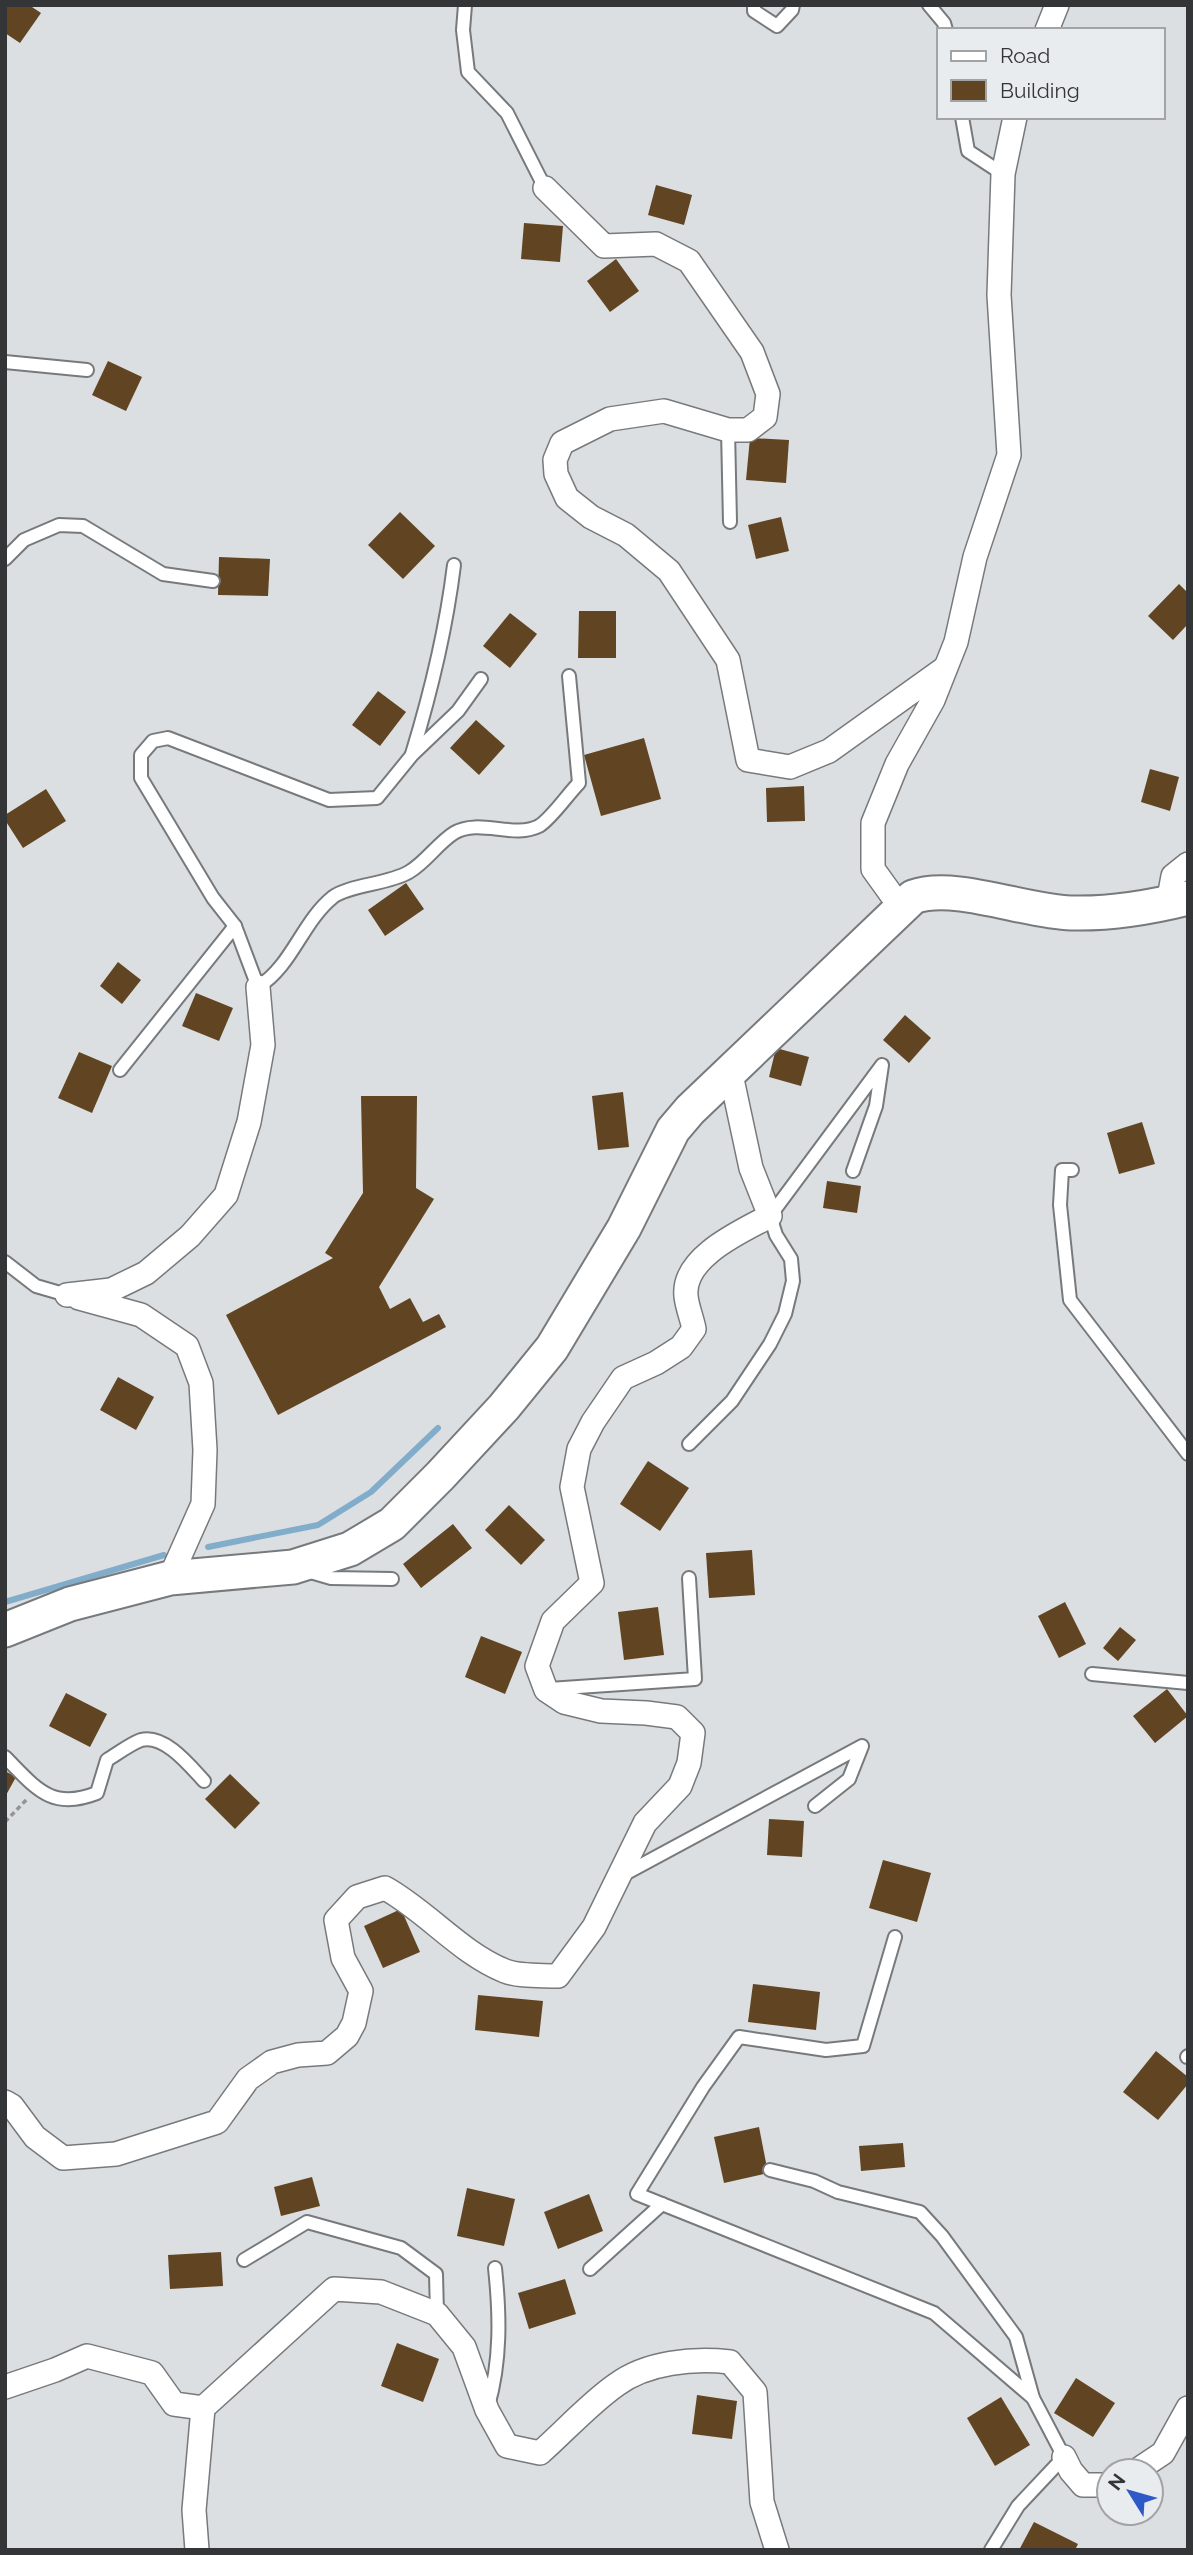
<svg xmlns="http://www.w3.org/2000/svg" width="1193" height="2555" font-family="Raleway,sans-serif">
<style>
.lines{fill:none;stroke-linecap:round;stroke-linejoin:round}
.stream{stroke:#81adcb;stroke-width:6}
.building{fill:#614421}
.lane-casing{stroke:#777a7c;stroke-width:16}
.street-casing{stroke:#777a7c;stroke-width:26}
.secondary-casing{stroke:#777a7c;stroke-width:37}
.path{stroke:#929496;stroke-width:3.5;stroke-dasharray:5 3.5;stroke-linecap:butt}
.lane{stroke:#fff;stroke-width:12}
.street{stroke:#fff;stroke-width:23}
.secondary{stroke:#fff;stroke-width:33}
</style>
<rect width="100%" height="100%" fill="#dcdfe1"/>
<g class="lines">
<g class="stream">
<polyline points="208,1547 318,1525 371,1492 438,1428"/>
<polyline points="5,1602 164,1555"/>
</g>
</g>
<g class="building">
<polygon points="5,5 29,5 41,13 20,43 5,33"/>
<polygon points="656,185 692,195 684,225 648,215"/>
<polygon points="524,223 563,226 560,262 521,259"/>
<polygon points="616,259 639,291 610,312 587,281"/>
<polygon points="108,361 142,377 126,411 92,395"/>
<polygon points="750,438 789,440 786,483 746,480"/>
<polygon points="400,512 435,546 403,579 368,545"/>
<polygon points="781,517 789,551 756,559 748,525"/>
<polygon points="219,557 270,559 268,596 218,595"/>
<polygon points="1179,584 1188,593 1188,624 1173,640 1148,616"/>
<polygon points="579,611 616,611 616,658 578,658"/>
<polygon points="510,613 537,634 510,668 483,646"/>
<polygon points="378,691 406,712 380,746 352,725"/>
<polygon points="476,720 505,746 479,775 450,748"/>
<polygon points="644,738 661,799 601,816 584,755"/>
<polygon points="1150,769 1179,777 1170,811 1141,802"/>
<polygon points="804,786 805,821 767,822 766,788"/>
<polygon points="46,789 66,821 23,848 5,820 5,815"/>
<polygon points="406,883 424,909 385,936 368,910"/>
<polygon points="118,962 141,980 122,1004 100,986"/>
<polygon points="196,993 233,1008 219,1041 182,1026"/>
<polygon points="905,1015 931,1038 909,1063 883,1040"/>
<polygon points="776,1048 809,1057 801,1086 769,1077"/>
<polygon points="79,1052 112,1066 92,1113 58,1098"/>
<polygon points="623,1092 629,1147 598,1150 592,1096"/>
<polygon points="361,1096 417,1096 416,1188 434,1199 379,1287 390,1309 410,1298 423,1322 439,1314 446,1327 278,1415 226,1315 333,1258 325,1253 363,1193"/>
<polygon points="1142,1122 1155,1164 1119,1174 1107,1133"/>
<polygon points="827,1181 861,1186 857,1213 823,1208"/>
<polygon points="118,1377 154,1397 136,1430 100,1410"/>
<polygon points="648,1461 689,1488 660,1531 620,1504"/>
<polygon points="509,1505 545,1540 521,1565 485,1530"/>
<polygon points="453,1524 472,1548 421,1588 403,1564"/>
<polygon points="752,1550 755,1595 709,1598 706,1553"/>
<polygon points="1065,1602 1086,1644 1059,1658 1038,1616"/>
<polygon points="658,1607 664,1655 624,1660 618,1612"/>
<polygon points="1120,1627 1136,1640 1118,1661 1103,1648"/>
<polygon points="481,1636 522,1652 505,1694 465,1677"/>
<polygon points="1167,1689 1188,1716 1155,1743 1133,1716"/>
<polygon points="66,1693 107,1714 90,1747 49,1726"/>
<polygon points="5,1771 16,1777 5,1797"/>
<polygon points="230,1774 260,1803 235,1829 205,1799"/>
<polygon points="769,1819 804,1821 802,1857 767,1855"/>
<polygon points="883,1860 931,1873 917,1922 869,1908"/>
<polygon points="401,1909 420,1952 383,1968 364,1926"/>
<polygon points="753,1984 820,1992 816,2030 748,2022"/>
<polygon points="478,1995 543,2001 539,2037 475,2030"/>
<polygon points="1156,2051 1188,2077 1188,2084 1158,2120 1123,2092"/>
<polygon points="759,2127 768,2173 724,2183 714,2137"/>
<polygon points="903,2143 905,2167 861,2171 859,2146"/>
<polygon points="312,2177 320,2206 281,2216 274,2187"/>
<polygon points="467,2188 515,2199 504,2246 457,2236"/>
<polygon points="589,2194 603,2231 558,2249 544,2212"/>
<polygon points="221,2252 223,2286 170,2289 168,2255"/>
<polygon points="565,2279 576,2314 529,2329 518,2293"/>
<polygon points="397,2343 439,2359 423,2402 381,2386"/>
<polygon points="1076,2378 1115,2403 1093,2437 1054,2413"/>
<polygon points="697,2395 737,2401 732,2439 692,2434"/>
<polygon points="1001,2397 1030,2445 995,2466 967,2418"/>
<polygon points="1034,2522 1078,2544 1075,2550 1019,2550"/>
</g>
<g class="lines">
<g class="lane-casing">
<g id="lane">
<polyline points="465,5 463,30 468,72 507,113 545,188"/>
<polyline points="754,5 754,11 777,26 792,10 793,5"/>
<polyline points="929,5 944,23 946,30"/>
<polyline points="962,117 968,151 1003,174"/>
<polyline points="5,362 87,370"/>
<polyline points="728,430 730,522"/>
<polyline points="5,559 24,540 59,525 83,526 163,574 213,581"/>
<path d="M481 679 458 711 412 755 377 798 329 800 168 738 153 741 141 755V778L213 898 235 926 258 987C292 966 302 922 333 897 349 885 389 884 409 872 426 862 438 843 454 833 479 818 514 839 539 826 551 819 568 794 579 783L569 676"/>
<path d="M412 754C431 692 446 630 454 565"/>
<polyline points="120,1070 235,926"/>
<polyline points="1072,1170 1062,1170 1060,1205 1070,1300 1188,1454"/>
<polyline points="5,1262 36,1286 67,1295"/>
<polyline points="689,1444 732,1401 770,1344 785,1314 793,1281 791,1259 776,1235 770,1216 882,1065 876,1106 853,1171"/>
<polyline points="307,1571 331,1578 392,1579"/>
<polyline points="1092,1674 1188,1683"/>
<polyline points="549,1689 695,1679 689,1578"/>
<path d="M5 1757C36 1788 51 1811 97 1793L107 1760C117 1754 130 1744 141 1740 165 1734 190 1766 204 1781"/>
<polyline points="621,1876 862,1746 849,1779 815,1806"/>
<polyline points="895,1937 863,2046 826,2050 739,2037 703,2087 637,2194 934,2313 1033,2398"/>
<polyline points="1187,2057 1188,2056"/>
<polyline points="770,2170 814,2181 838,2192 920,2212 942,2236 1016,2337 1033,2398 1064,2457 1018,2506 991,2550"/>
<polyline points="244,2260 307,2222 401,2248 436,2274 437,2314"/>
<polyline points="590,2269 662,2204"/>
<path d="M488 2406C501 2361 500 2315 495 2268"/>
</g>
</g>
<g class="street-casing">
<g id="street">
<polyline points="1047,30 1057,5"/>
<polyline points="545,188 604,246 656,244 689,261 752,352 768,394 765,417 748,430 728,430 664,411 610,419 562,443 555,460 556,474 567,498 591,517 626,535 669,571 728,660 748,760 790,767 829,751 945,668"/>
<polyline points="1168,903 1173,876 1188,864"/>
<polyline points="901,908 873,869 873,823 897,764 933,700 956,642 975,557 1009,455 999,295 1003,174 1015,117"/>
<polyline points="67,1295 111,1290 146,1273 190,1236 226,1195 249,1122 263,1045 258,987"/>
<polyline points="79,1298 141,1315 187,1346 201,1383 205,1450 203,1504 170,1578"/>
<path d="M5 2102 12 2106 35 2137 63 2158 116 2154 217 2122 248 2079 272 2062 298 2055 327 2053 347 2036 354 2023 361 1991 343 1958 336 1920 357 1897 385 1888C428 1912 459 1952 505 1971 520 1977 542 1975 558 1976L594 1927 645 1823 680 1786 689 1763 693 1733 677 1717 646 1713 601 1711 564 1702 546 1690 537 1666 553 1621 592 1583 572 1487 579 1449 593 1422 623 1378 656 1363 681 1347 694 1329C692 1318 687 1307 686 1296 682 1257 742 1231 770 1216L751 1168 730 1070"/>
<path d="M5 2387 55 2370 87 2356 152 2373 174 2404 203 2408 334 2289 381 2292 437 2314 464 2347 487 2410 507 2446 540 2453C565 2431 589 2404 616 2385 647 2362 693 2358 730 2362L755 2392 762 2502 777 2550"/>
<polyline points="1064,2457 1071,2471 1083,2485 1109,2485"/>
<polyline points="1136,2471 1163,2453 1188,2408"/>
<polyline points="197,2550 194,2510 203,2408"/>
</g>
</g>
<g class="secondary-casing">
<path id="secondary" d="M5 1630 70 1604 170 1578 293 1567 350 1549 392 1524 440 1476 504 1407 552 1348 624 1228 673 1130 690 1110 913 897C955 882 1025 912 1071 913 1108 914 1152 907 1188 898"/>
</g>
<polyline class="path" points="5,1822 28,1798"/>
<use href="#lane" class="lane"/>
<use href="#street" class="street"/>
<use href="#secondary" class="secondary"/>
</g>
<rect width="1193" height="2555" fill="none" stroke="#343536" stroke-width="14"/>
<rect x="937" y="28" width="228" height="91" fill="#e9ecee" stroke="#a1a3a4" stroke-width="2"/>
<rect x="951" y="51" width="35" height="10" fill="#ffffff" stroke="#a1a3a4" stroke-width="2"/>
<text x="1000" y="63" font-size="21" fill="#343536">Road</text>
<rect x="951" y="80" width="35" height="21" fill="#614421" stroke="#a1a3a4" stroke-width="2"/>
<text x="1000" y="98" font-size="21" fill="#343536">Building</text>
<g transform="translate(1130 2492) rotate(307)"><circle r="33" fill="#e9ecee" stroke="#a1a3a4" stroke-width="2"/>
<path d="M0-5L12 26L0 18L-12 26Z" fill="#2e5ac9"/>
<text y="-10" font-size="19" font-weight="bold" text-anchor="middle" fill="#343536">N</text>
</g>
</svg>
